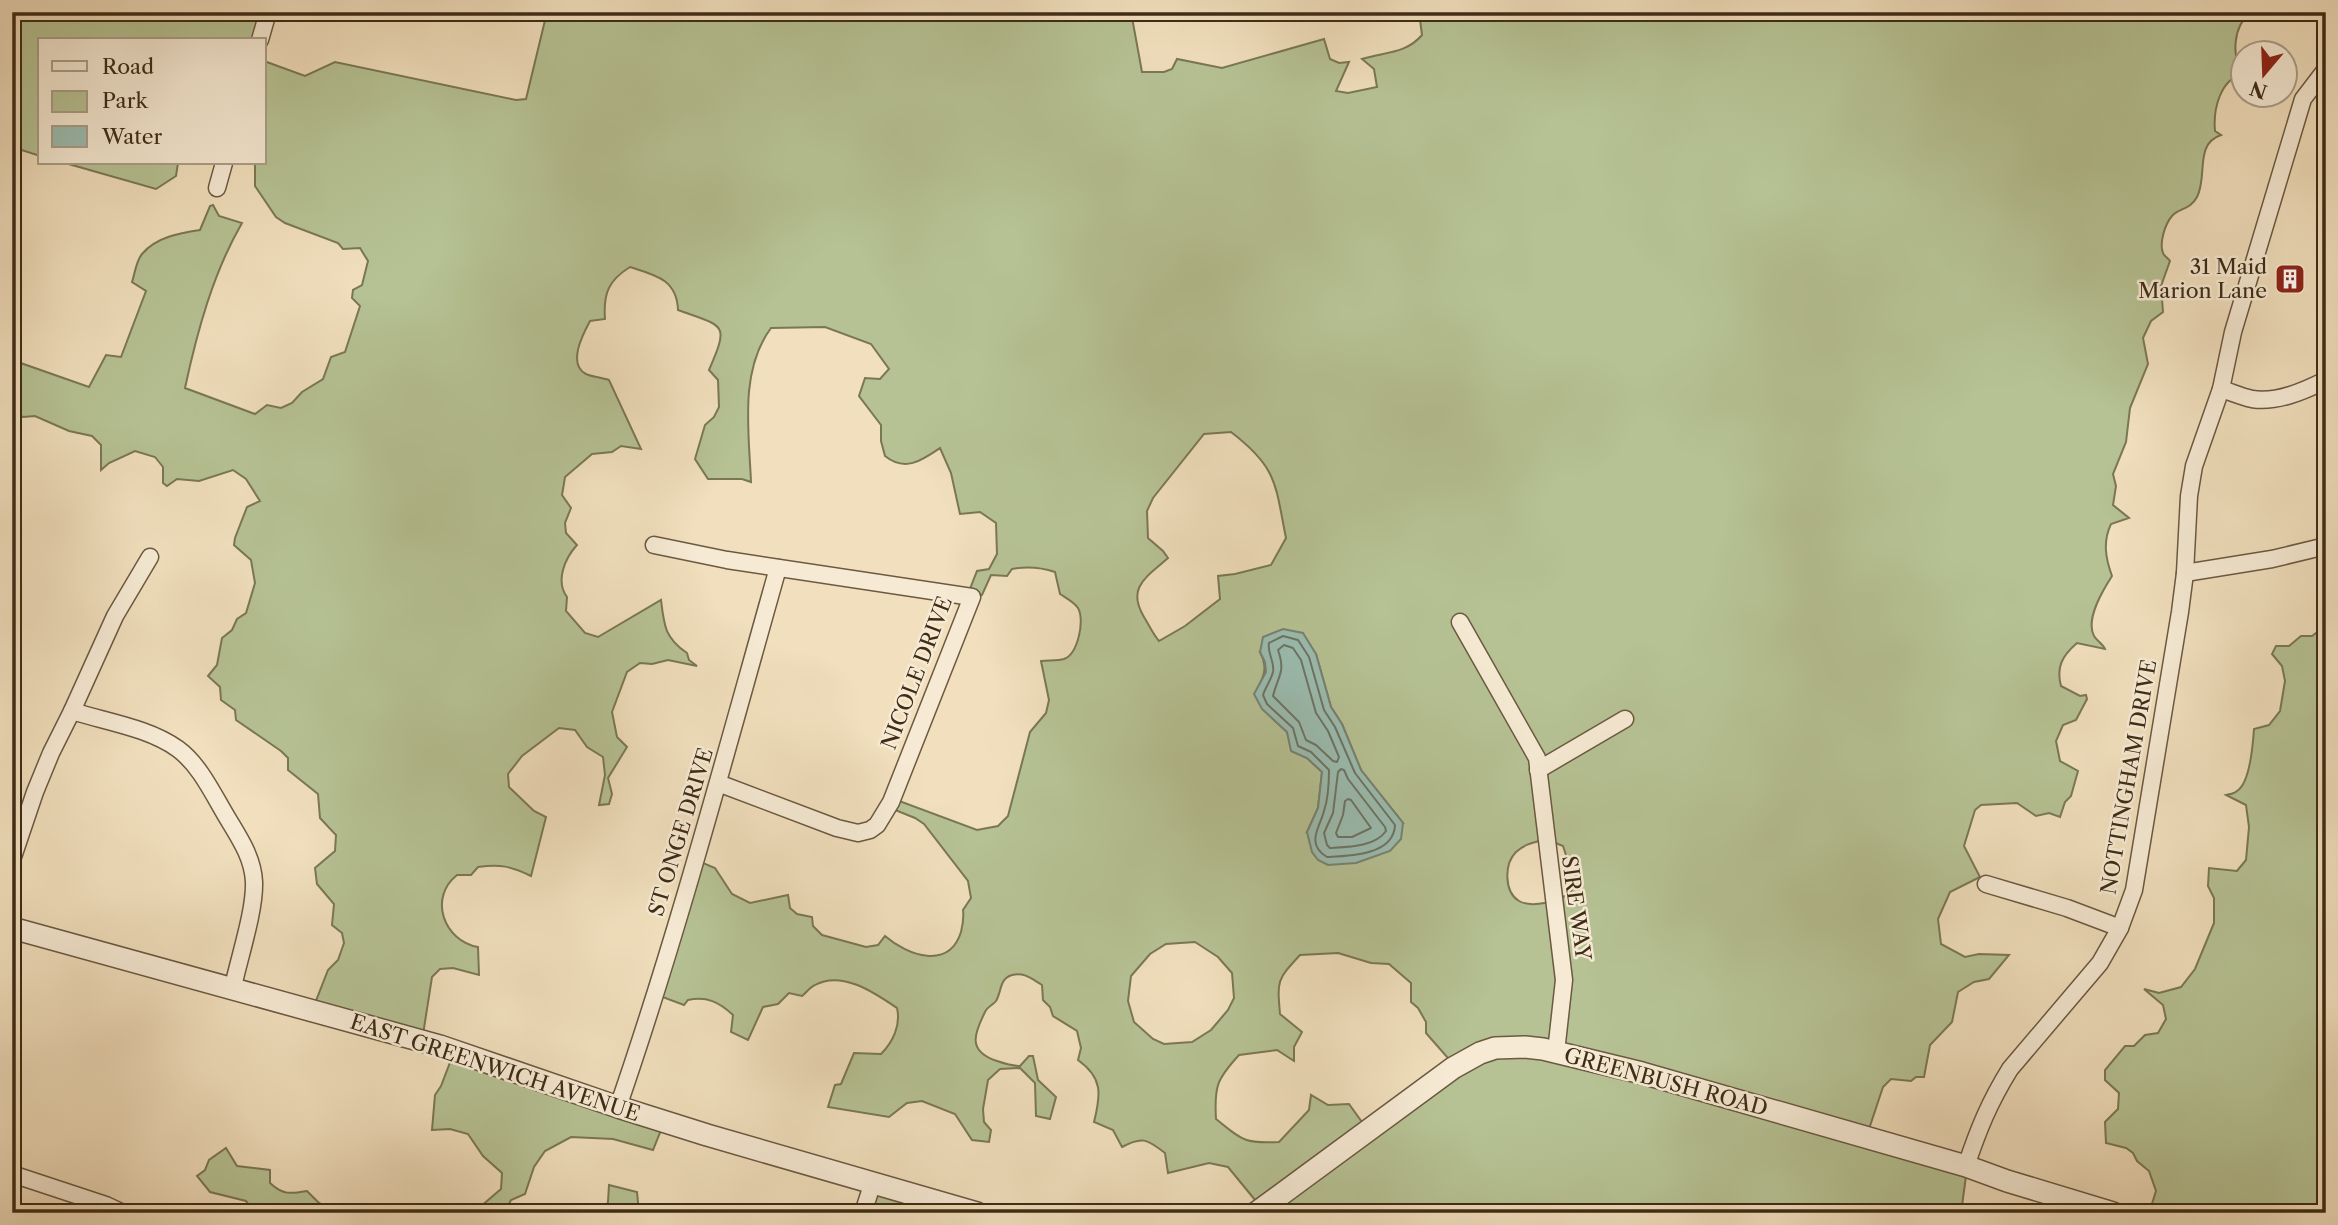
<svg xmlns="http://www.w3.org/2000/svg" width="2338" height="1225" font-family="'Libre Caslon Text',serif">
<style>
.green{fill:#b6c294;stroke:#7a7755;stroke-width:2;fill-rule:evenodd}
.water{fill:#9bbdb1;stroke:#768373;stroke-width:2}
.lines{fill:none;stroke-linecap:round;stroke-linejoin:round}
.shore{stroke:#6c7464;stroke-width:2}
.minor-casing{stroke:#6b5940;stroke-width:19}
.tertiary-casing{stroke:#6b5940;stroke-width:24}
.minor{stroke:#f6ead4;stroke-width:16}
.tertiary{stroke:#f6ead4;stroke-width:21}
.labels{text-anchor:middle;stroke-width:5;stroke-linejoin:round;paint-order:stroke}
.poi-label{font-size:21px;fill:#3e2c16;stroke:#f6ead4;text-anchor:end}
.street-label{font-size:21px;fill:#3e2c16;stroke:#f6ead4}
</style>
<rect width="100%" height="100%" fill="#f1dfbd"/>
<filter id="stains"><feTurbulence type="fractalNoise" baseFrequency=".00286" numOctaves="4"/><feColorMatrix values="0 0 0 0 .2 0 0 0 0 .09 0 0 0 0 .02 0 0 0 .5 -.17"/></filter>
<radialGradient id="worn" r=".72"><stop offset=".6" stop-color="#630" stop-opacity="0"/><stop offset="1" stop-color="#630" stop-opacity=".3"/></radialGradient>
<g class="green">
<polygon points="12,12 269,12 260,40 40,40 40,156 12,147"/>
<path d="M547 12H1131L1142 72H1164L1172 69 1177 59 1222 68 1324 39 1330 59 1339 63 1349 62 1336 91 1348 93 1377 87 1374 69 1362 59C1384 52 1406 54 1422 35L1419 12H2251C2233 26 2231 56 2243 74 2220 79 2213 110 2215 131L2221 135C2194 144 2208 176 2197 197 2190 210 2179 208 2172 216 2165 224 2159 243 2163 253 2164 256 2168 258 2170 261L2161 286 2163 312 2151 321 2143 338 2148 364 2130 408 2126 442 2113 474 2116 486 2113 505 2129 518 2111 524C2103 541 2105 557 2112 576 2103 590 2085 619 2094 636 2097 641 2103 644 2105 649L2077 643C2062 656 2056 667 2061 686L2080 696 2086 695 2087 699 2076 720 2063 725 2056 741 2060 761 2078 771 2071 796 2065 802 2060 817 2049 813 2036 816 2017 803 1981 805 1975 810 1964 846 1980 877 1950 892 1938 919 1941 944 1965 957 1979 954 2009 955 1989 979 1974 982 1958 992 1952 1022 1930 1045 1924 1077H1916L1911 1081 1891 1079 1883 1087 1867 1135 1967 1169 1961 1213H1257L1260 1206 1228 1167 1209 1163 1168 1173 1165 1153C1147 1139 1142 1136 1122 1147L1113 1130 1094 1122C1101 1094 1103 1078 1078 1060L1081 1048 1077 1031 1053 1016 1050 1007 1043 1000 1042 985C1032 979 1025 972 1012 975 999 979 1002 991 996 1001 993 1005 987 1007 985 1012 974 1034 968 1050 994 1060 1003 1063 1010 1066 1020 1066L1029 1056H1033L1038 1080 1056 1097 1050 1119 1036 1116 1035 1083 1020 1068 1000 1069 988 1080 983 1109 984 1122 991 1130 989 1142 972 1140 955 1114 922 1101 907 1103 889 1117 828 1107 835 1085 841 1084 854 1053 881 1054C893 1042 901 1025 897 1008 875 993 842 970 815 985 810 987 806 993 802 996L789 993 778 1004 763 1007 748 1040 731 1032 733 1015C719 1002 707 996 688 1000L684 1005 657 995 696 860 715 868 732 894 750 903 788 895 790 908 797 914 812 917 813 926 822 935 866 947 878 945 885 936C908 956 949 970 961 932 963 924 964 918 963 910L971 898 968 881 924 824 915 818 890 808 894 799 977 830 998 826 1008 816 1030 732 1046 713 1049 700 1041 661C1048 660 1057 661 1064 659 1078 654 1085 620 1078 608 1074 602 1066 598 1060 594L1055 572C1040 567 1028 566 1012 569L1007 576 991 575 982 595 972 598 968 594 977 571 989 569 997 554 996 523 980 512 960 514 951 473 940 448C921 461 905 472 885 456L881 441V425L859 396 865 378 880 379 889 369 871 344 825 327 771 328C739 371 749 432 751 482L742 479H708L695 459 705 425 714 417 719 407 718 380 709 370C730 322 724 327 678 310 677 279 655 275 630 267 609 280 603 293 605 319L590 321C583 334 567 364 586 374 593 377 603 378 609 380L641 449 621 446 612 452 592 454 565 477 562 495 571 508 565 523 566 533 577 545C565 558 555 581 567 597L566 611 585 633 598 637 661 600C664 626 665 638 687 653L689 660 697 666 668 660 652 664 640 663 627 672 612 712 617 737 627 747 608 778 612 794 609 804 599 805 605 775 603 757 587 747 575 730 559 728 522 756 508 774 509 787 534 811 546 817 531 876C511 866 500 864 478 867L471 875H457C428 898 444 941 478 947L479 975 453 968 440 969 432 977 422 1041 314 1006 328 970 338 960 344 943 342 933 332 925 334 904 317 884 315 868 335 851 336 835 320 818 318 794 288 770V758L281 751 236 720 235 710 221 700 220 687 208 676 217 665 222 638 232 630 237 619 246 613 255 583 251 560 234 545 235 538 247 507 260 501 246 479 233 470 199 481 177 479 167 486 163 483V467L155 457 135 451 109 463 101 470V445L92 436 69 431 35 416 23 417 12 410V360L89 387 106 355 121 357 146 291 132 282C135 273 136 261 142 254 156 237 180 233 200 230L210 206 213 205 219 216 242 223C213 273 197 332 185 388L255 414 267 405 281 408 292 403 302 392 323 379 331 357 345 352 360 306 352 298 353 290 362 285 368 261 360 248 343 249 338 243 285 223 276 217 255 186V163H264L266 140 264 61 305 76 335 62 516 100 526 99ZM1231 432C1278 468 1275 484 1286 538L1271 565 1235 574 1218 576 1220 599 1185 626 1159 641C1153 634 1149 625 1144 617 1126 587 1147 577 1168 558L1163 551 1148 538 1147 511 1153 498 1204 434ZM1260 652 1316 654 1331 707 1342 724 1361 770 1403 823 1307 832 1318 808 1322 772 1307 758 1292 751 1287 732 1265 711 1255 694C1263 678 1269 669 1260 652ZM1546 839 1563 846 1568 861 1574 865C1576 874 1578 884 1571 891 1561 902 1531 908 1519 901 1504 892 1504 864 1516 852 1524 844 1536 842 1546 839ZM1195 942 1218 957 1232 973 1234 998 1228 1010 1211 1030 1192 1042 1164 1044 1153 1039 1134 1022 1128 1001 1131 976 1150 954 1166 944ZM1338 953 1371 963 1389 964 1411 983V1002L1418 1008 1426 1022V1033L1455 1066 1367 1129 1349 1104 1328 1105 1311 1095 1309 1110 1279 1142C1244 1144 1242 1140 1216 1119 1214 1086 1217 1079 1239 1055L1277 1050 1294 1061V1047L1302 1032 1280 1014C1277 980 1277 980 1300 955Z"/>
<polygon points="65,163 178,163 176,176 156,189"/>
<path d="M2320 630 2325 633C2319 649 2314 655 2326 671V1180L2314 1213H2149L2156 1191 2149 1171 2137 1161 2133 1153 2126 1148 2106 1143 2105 1122 2118 1109 2119 1093 2105 1080V1070L2125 1046H2134L2145 1035 2158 1033 2166 1019 2163 1005 2144 989 2159 993 2181 987 2195 969 2214 923V898L2208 886 2209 868 2237 871 2246 860 2249 827 2246 805 2226 795C2229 794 2234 794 2237 791 2250 783 2253 744 2254 729L2269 725 2280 711 2285 681 2282 666 2272 654 2276 646H2289L2301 636H2312Z"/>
<polygon points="454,1052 663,1125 653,1150 613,1139 571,1137 545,1151 534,1167 525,1194 511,1200 504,1213 473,1213 501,1189 502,1173 483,1156 468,1134 450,1129 432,1130 435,1095 441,1086"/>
<path d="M226 1148 237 1166 270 1170V1183C283 1195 290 1194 307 1191L318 1202 335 1213H254L246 1201 210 1192 197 1176 205 1170 209 1160Z"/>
<polygon points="609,1185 637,1192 639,1213 603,1213 608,1202"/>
<polygon points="871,1187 915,1196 912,1213 863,1213"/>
</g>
<polygon class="water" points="1283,629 1303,633 1316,654 1331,707 1342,724 1361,770 1403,823 1401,839 1390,851 1356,863 1328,865 1318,860 1312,852 1307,832 1318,808 1322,772 1307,758 1291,751 1287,732 1262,709 1254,694 1266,672 1265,662 1260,652 1263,637"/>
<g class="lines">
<g class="shore">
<path d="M1283 636 1298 640 1309 657 1324 710 1335 727 1355 773 1395 825C1394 855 1350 856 1327 857 1305 844 1320 827 1324 811 1328 799 1329 782 1329 770L1311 752 1298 746 1293 728 1267 704 1263 695C1265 688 1271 680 1273 672 1275 661 1267 654 1269 643Z"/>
<path d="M1284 645 1293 648 1301 660 1316 713 1328 731 1339 757 1337 762 1333 761 1316 745 1306 740 1299 722 1273 696C1278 675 1286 673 1278 650Z"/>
<path d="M1341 769 1344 770 1348 779 1385 827 1386 831C1375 847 1348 847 1330 848L1327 845 1324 833 1333 813 1338 772Z"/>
<polygon points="1348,799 1351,800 1371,828 1352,837 1338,837 1336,833 1343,815 1345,801"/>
</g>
<g class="minor-casing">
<g id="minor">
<polyline points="260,40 268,12"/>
<polyline points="217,188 224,163"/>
<path d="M2221 389C2231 392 2242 397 2252 399 2277 403 2304 391 2326 380"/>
<polyline points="654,545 727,560 972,597 891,802 877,825 870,830 858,833 837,828 718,783"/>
<polyline points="2185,573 2272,559 2326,546"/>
<polyline points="1460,622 1537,758 1564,980 1556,1052"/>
<path d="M72 711C107 722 149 728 178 749 200 765 214 796 228 819 240 839 253 858 254 882 255 911 239 958 233 987"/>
<polyline points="1538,770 1625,719"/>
<polyline points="12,860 35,792 51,753 72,711 115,616 150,557"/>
<polyline points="1986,884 2067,908 2120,928"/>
<path d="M618 1107C679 930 727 748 778 568"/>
<path d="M1966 1166C1979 1128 1989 1103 2010 1069L2100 963 2120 928 2134 890 2180 612 2185 573 2189 496 2194 466 2221 389 2233 332 2303 99 2326 69"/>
<polyline points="12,1174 106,1205 123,1213"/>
<polyline points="863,1213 873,1182"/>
</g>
</g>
<g class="tertiary-casing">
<g id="tertiary">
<polyline points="12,928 440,1046 618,1107 707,1135 977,1213"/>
<polyline points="1256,1213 1453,1068 1480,1053 1495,1048 1525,1047 1543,1049 1642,1073 1966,1166 2007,1181 2113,1213"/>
</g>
</g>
<use href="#minor" class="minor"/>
<use href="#tertiary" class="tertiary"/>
</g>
<defs>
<g id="building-square" transform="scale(1.575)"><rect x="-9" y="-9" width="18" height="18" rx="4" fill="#8f2418" stroke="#f6ead4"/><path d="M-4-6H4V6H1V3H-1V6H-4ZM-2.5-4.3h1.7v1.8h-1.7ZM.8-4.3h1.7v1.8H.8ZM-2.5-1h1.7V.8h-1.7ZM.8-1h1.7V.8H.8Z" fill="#fff"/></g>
</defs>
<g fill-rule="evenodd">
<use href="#building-square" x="2290" y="279"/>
</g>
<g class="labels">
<g class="poi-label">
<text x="2267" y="274">31 Maid<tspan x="2267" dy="24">Marion Lane</tspan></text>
</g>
<g class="street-label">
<text transform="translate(917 673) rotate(-69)" y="7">NICOLE DRIVE</text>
<text transform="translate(2129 777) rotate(-80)" y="7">NOTTINGHAM DRIVE</text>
<text transform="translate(681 832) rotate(-73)" y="7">ST ONGE DRIVE</text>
<text transform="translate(1576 908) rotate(82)" y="7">SIRE WAY</text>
<text transform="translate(495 1068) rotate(18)" y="7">EAST GREENWICH AVENUE</text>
<text transform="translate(1666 1082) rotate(15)" y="7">GREENBUSH ROAD</text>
</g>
</g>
<rect width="2338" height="1225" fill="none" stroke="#f1dfbd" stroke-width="42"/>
<rect x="14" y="14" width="2310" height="1197" fill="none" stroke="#3e2c16" stroke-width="3.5"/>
<rect x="21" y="21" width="2296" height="1183" fill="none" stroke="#3e2c16" stroke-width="2"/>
<rect x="38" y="38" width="228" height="126" fill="#f6ead4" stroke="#ac9e88" stroke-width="2"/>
<rect x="52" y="61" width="35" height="10" fill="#f6ead4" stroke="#ac9e88" stroke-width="2"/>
<text x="102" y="74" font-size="21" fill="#3e2c16">Road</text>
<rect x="52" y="91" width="35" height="21" fill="#b6c294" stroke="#ac9e88" stroke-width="2"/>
<text x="102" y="108" font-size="21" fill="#3e2c16">Park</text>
<rect x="52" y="126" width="35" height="21" fill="#9bbdb1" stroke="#ac9e88" stroke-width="2"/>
<text x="102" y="144" font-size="21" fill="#3e2c16">Water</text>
<g transform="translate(2264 74) rotate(199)"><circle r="33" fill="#f6ead4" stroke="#ac9e88" stroke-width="2"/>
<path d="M0-5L12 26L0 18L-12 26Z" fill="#8f2418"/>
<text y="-10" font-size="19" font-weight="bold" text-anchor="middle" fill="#3e2c16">N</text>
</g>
<rect width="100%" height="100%" filter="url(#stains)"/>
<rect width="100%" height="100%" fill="url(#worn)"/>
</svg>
